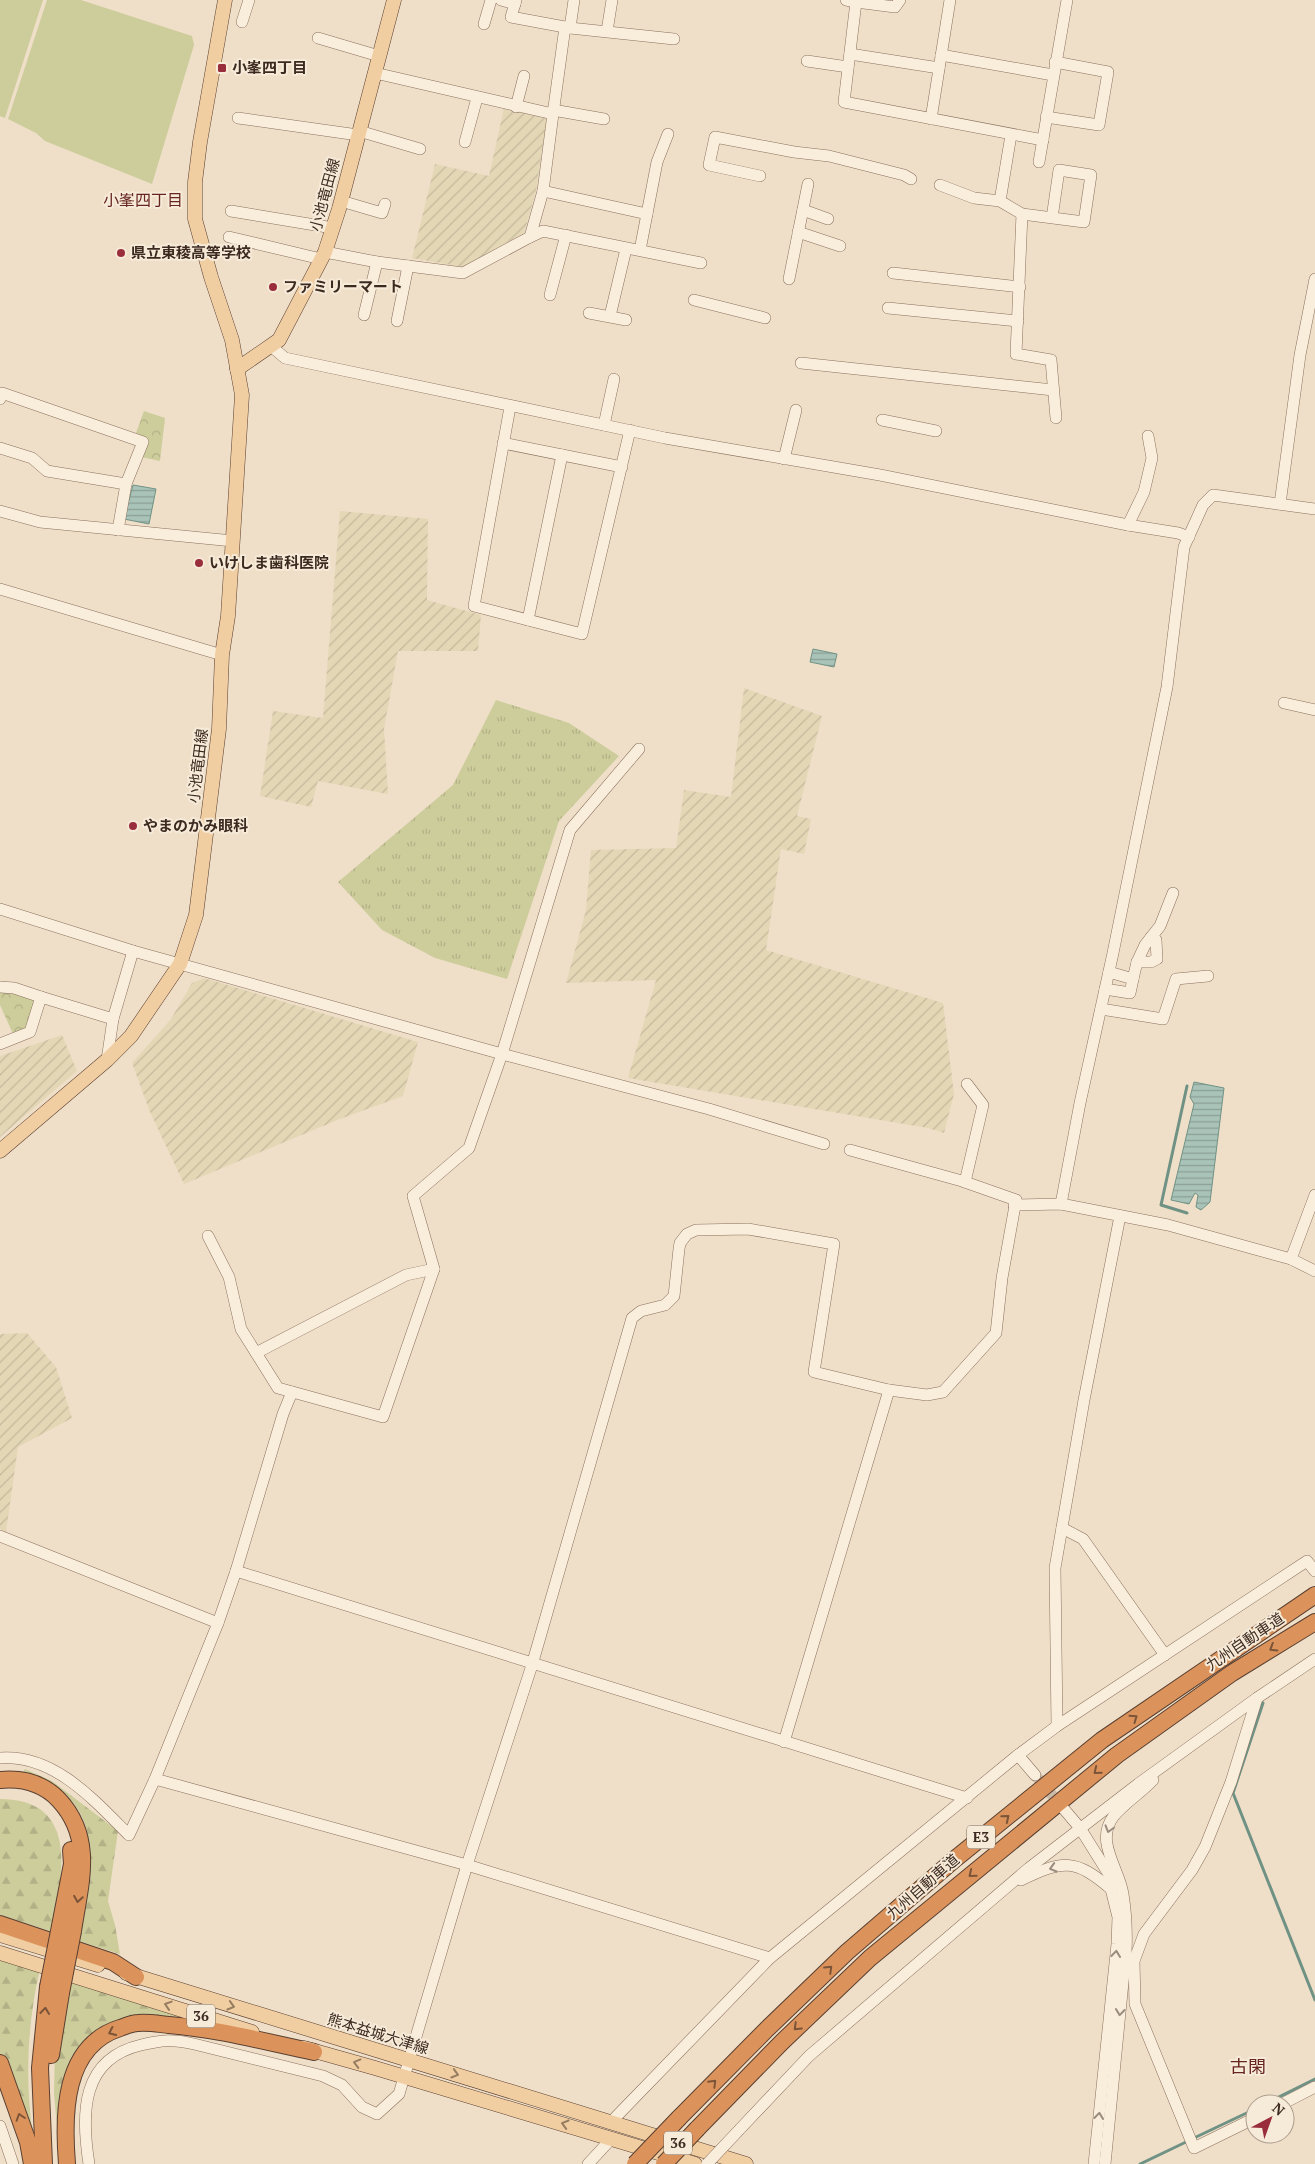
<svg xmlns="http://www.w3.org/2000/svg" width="1315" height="2164" font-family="'PT Serif','Noto Sans JP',serif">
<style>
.farmland{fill:url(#farmland-furrows)}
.grass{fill:url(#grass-tufts)}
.forest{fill:url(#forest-firs)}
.park{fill:url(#park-crowns)}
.garden{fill:#cdcd9c}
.water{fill:url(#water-rules);stroke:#709285}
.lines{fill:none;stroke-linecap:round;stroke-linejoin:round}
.stream{stroke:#709285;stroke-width:3}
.minor-tunnel{stroke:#cbbba6;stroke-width:11;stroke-dasharray:11 5.5;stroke-linecap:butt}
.minor-casing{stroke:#8b705d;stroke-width:12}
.major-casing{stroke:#593f31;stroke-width:15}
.highway-casing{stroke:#593f31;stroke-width:18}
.minor{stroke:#f9eddc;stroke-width:11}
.major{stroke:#f1cea2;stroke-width:14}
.highway{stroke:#dc935b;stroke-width:16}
.minor-bridge-casing{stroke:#8b705d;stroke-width:12;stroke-linecap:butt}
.highway-bridge-casing{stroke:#593f31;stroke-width:18;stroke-linecap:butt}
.minor-bridge{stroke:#f9eddc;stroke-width:11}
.highway-bridge{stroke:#dc935b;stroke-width:16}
.oneway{stroke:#7c5438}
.oneway2{stroke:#9a8c7e}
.oneway3{stroke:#967c61}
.poi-dot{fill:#9a2d3b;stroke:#f6ead8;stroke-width:2}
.labels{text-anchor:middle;stroke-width:4;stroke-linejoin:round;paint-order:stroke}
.shield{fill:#f6ead8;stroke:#746457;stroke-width:1}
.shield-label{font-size:14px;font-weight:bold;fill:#3c2a20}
.poi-label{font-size:15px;font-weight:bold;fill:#3c2a20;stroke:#f6ead8;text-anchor:start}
.street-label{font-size:15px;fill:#3c2a20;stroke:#f6ead8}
.neighbourhood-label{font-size:16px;fill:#682620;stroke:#f6ead8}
.quarter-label{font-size:18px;fill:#682620;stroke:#f6ead8}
</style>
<defs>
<pattern id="farmland-furrows" width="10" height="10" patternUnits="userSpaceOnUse" patternTransform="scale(1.25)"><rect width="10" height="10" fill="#e4d7b6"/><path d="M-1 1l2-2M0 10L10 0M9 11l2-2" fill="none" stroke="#c4b99c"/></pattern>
<pattern id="grass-tufts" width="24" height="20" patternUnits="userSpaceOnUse" patternTransform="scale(1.25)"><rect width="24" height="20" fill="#cdcd9c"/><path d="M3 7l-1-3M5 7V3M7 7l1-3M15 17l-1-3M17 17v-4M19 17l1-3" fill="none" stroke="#b1b086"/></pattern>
<pattern id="forest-firs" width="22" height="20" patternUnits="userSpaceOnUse" patternTransform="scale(1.25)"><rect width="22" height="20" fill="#cdcd9c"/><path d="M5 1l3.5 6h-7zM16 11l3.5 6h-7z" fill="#b1b086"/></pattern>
<pattern id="park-crowns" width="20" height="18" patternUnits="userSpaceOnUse" patternTransform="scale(1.25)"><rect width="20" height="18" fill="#cdcd9c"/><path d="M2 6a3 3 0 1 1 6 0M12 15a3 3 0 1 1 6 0" fill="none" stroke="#b1b086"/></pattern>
<pattern id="water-rules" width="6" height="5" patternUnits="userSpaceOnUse" patternTransform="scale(1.25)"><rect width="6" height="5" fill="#a9c3b8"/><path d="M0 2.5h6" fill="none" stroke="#8b9f95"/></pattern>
</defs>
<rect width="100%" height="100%" fill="#efdfc8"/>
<g class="farmland">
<polygon points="504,108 547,119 536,191 524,233 463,267 412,258 435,164 489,176"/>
<polygon points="340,511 428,519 427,600 481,615 478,651 398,651 384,729 388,794 318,781 311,807 260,796 273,711 323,718"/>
<polygon points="744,688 822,716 797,816 811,819 804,854 781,849 766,950 943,1003 954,1094 944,1133 928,1128 628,1078 656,980 566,983 586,910 591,850 676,848 684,790 731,797"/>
<polygon points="204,978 418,1042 403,1096 340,1119 184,1184 150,1112 132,1063 171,1019 192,983"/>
<polygon points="62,1035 77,1071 0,1137 0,1056"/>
<polygon points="27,1333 56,1367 72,1418 18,1447 6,1532 0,1529 0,1334"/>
</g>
<polygon class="grass" points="496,700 569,723 619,756 559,821 507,979 435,958 382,930 338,882 453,785"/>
<g class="forest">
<path d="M25 1769 52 1781 118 1831 108 1901 115 1925 120 1954 75 1940C90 1868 113 1801 23 1772Z"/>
<path d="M0 1799C81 1799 63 1879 50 1931L0 1915Z"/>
<path d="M0 1957 40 1969C27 2024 25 2081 33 2137L0 2055Z"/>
<polygon points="66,1977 198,2021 133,2020 82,2045 72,2059 61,2087 59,2148 54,2094 55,2049"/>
</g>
<g class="park">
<polygon points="144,411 165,418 160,461 141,457 148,438 136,433"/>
<polygon points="7,990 32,998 34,1005 27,1027 13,1034 0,1005 0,991"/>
</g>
<g class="garden">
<polygon points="0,0 43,0 5,118 0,116"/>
<polygon points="47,0 81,0 192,36 194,45 152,184 45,141 36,133 8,119"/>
</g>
<g class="water">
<polygon points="133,485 156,489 149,524 124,519"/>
<polygon points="813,649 837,654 834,667 810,662"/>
<polygon points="1194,1082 1224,1088 1210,1202 1201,1210 1196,1207 1198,1195 1195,1193 1189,1204 1171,1200 1194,1104 1190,1097"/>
</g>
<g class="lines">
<g class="stream">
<polyline points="1187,1086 1161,1205 1187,1213"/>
<polyline points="1263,1703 1233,1793 1315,2000"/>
<polyline points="1265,2104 1315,2079"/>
<polyline points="1194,2138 1255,2109"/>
<polyline points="1140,2164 1186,2142"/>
</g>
<polyline class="minor-tunnel" points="1035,1775 1063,1808"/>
<g class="minor-casing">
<g id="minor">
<polyline points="501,0 515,4"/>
<polyline points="516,0 511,17 570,28 674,39"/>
<polyline points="846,0 856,2 844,102 1043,140"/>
<polyline points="856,2 895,7 900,0"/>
<polyline points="242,22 249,0"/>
<polyline points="484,24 491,0"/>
<polyline points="570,28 574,0"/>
<polyline points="607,31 612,0"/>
<polyline points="318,38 379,56"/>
<polyline points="850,54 939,68"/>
<polyline points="941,55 1053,75"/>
<polyline points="807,61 848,67"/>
<polyline points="516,107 524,76"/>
<polyline points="553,110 604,119"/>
<polyline points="553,114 565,27"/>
<polyline points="1046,117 1099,125 1108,72 1055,62"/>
<polyline points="238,118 358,135"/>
<polyline points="931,119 950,0"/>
<polyline points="359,131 420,149"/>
<polyline points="465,142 477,98"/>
<polyline points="1039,162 1067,0"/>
<polyline points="760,176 709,165 715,137 794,152 829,156 904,175 911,179"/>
<polyline points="940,185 974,198 1000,201 1022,214 1084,222 1091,175 1059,170 1052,218"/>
<polyline points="543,191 647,214"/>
<polyline points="341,201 382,213 385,204"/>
<polyline points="1000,201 1011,135"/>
<polyline points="803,210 828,219"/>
<polyline points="231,211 333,228"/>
<polyline points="1022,214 1016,354 1051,360 1056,418"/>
<polyline points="798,232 840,246"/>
<polyline points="229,237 321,259"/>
<polyline points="530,237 543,231 701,263"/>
<polyline points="640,250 657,162 668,134"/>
<polyline points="325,252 377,262 463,273 530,237 543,191 553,114 375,73"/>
<polyline points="893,273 1020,287"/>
<polyline points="789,279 808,184"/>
<polyline points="550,295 566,235"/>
<polyline points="694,300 765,318"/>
<polyline points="888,308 1018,321"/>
<polyline points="589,313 626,320"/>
<polyline points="364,315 377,262"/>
<polyline points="610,316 626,249"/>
<polyline points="397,321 408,266"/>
<polyline points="271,346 285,358 665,438 880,475 1128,525 1178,533 1189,537"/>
<polyline points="801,363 1053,390"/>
<polyline points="0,399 2,393 143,442 126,484 118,530"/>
<polyline points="510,407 474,606 582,634 630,430"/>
<polyline points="882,420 936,431"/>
<polyline points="604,425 614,379"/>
<polyline points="503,443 622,467"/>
<polyline points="0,448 32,458 47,471 126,484"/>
<polyline points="784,459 796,410"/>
<polyline points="1280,504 1300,355 1315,279"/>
<polyline points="0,511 40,522 233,541"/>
<polyline points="1128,525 1144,492 1152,458 1148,436"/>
<polyline points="0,589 222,655"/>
<polyline points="528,620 562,455"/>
<polyline points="1284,703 1315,710"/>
<polyline points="0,909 133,951 502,1054 709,1109 824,1144"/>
<polyline points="1137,962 1151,962 1157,959 1156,940 1151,937"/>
<polyline points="1133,979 1137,962 1145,945 1160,926 1173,893"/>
<polyline points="0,987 14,988 41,997"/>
<polyline points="1105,989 1130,993 1133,979 1109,972"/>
<polyline points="1101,1009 1163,1019 1176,979 1208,976"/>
<polyline points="0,1044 30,1032 41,997 113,1019"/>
<polyline points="107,1060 113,1019 133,951"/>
<polyline points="965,1182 983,1105 967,1084"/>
<polyline points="1061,1204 1080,1103 1113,953 1167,687 1184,547 1203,505 1213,495 1315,509"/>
<polyline points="1014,1205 1061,1204 1168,1225 1291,1259 1315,1271"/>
<polyline points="208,1236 229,1277 241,1329 278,1388 383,1417 434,1269 413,1196 469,1148 502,1054 570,830 639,749"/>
<polyline points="1291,1259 1315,1195"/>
<polyline points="256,1353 406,1275 434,1269"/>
<polyline points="1062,1528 1083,1539 1165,1655"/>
<polyline points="0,1536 218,1623"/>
<polyline points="236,1571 967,1798"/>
<polyline points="1057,1726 1055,1568 1084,1400 1120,1216"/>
<polyline points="784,1742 889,1390"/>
<polyline points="1018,1755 1035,1775"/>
<path d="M0 1758C54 1754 94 1800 129 1835L155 1779 218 1623 236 1571 283 1414 292 1392"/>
<polyline points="155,1779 467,1865 770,1958"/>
<polyline points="1063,1808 1080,1828 1115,1884"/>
<path d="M1021 1880C1063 1860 1075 1858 1111 1889"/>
<polyline points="1282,2104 1315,2087"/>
<polyline points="1255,2118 1194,2148 1135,2004 1134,1961 1144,1934 1192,1870 1205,1847 1231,1782 1257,1698"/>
<polyline points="610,2123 770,1958 1018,1755 1057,1726 1307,1561 1315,1571"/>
<polyline points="0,2126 13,2164"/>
<polyline points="740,2129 809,2056 1029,1868 1138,1784 1257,1698 1315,1659"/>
<path d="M89 2164C81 2113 81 2059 141 2045 162 2040 173 2039 194 2044L323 2076 342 2085 362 2107 377 2114 399 2094 467 1865 532 1665 632 1318 641 1311 665 1305 674 1296 679 1249 680 1243 687 1234 696 1230 748 1229 834 1244 814 1372 889 1390 927 1395 943 1392 996 1333 1002 1278 1016 1200 962 1181 850 1150"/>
<polyline points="588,2164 612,2138"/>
<polyline points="1094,2164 1117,1944 1118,1917 1111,1889 1112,1879"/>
<path d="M1105 2164 1126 1952C1127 1932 1126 1913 1123 1894 1119 1868 1095 1842 1113 1817 1124 1803 1141 1793 1153 1780"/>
</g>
</g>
<g class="major-casing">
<g id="major">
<polyline points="237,369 279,340 325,252 339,209 394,0"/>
<polyline points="0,1151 107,1060 131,1036 180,964 196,915 219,729 222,655 228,616 242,395 232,340 211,277 195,219 195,182 200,142 225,0"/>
<polyline points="0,1935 98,1965"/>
<polyline points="0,1953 252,2032"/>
<polyline points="126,1973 746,2164"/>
<polyline points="304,2048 375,2068 695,2164"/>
</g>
</g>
<g class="highway-casing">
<g id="highway">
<path d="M0 1780C22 1778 43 1783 59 1800 95 1839 80 1884 73 1931"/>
<polyline points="0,1924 113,1962 136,1977"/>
<polyline points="60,1926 72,1864 71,1850"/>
<polyline points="51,2055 61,1993"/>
<polyline points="0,2063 28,2142 32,2164"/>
<polyline points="679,2118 767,2029 847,1952 955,1859 1102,1740 1315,1595"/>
<polyline points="697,2129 782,2042 870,1958 1117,1755 1232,1673 1315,1622"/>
<polyline points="44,2164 40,2068 48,1987"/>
<path d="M67 2164C63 2115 63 2046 120 2028 126 2026 132 2023 138 2023 148 2022 159 2024 169 2025 218 2029 266 2042 314 2052"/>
</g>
</g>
<use href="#minor" class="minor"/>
<use href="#major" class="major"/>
<use href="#highway" class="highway"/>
<g class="minor-bridge-casing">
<polyline id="minor-bridge" points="707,2164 740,2129"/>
</g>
<g class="highway-bridge-casing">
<g id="highway-bridge">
<polyline points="48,1987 60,1926"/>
<polyline points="61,1993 73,1931"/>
<polyline points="635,2164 679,2118"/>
<polyline points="664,2164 697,2129"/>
</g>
</g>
<use href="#minor-bridge" class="minor-bridge"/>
<use href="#highway-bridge" class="highway-bridge"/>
</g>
<defs><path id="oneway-chevron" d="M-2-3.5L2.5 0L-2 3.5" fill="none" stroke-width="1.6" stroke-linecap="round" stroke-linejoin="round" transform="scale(1.25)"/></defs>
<g class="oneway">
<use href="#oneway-chevron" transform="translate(1273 1648) rotate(148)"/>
<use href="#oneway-chevron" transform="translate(1134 1718) rotate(-35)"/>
<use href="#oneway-chevron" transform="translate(1097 1771) rotate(141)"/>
<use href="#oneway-chevron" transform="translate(1006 1818) rotate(-39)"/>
<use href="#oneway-chevron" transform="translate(972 1874) rotate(141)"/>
<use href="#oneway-chevron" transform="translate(78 1899) rotate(99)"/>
<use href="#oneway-chevron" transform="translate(829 1969) rotate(-44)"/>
<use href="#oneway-chevron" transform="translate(45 2011) rotate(-84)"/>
<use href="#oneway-chevron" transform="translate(797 2027) rotate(136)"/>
<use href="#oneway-chevron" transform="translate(112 2032) rotate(155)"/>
<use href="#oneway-chevron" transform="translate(713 2083) rotate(-45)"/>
<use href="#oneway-chevron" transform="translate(20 2117) rotate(-108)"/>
</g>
<g class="oneway2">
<use href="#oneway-chevron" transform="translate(1109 1829) rotate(106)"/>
<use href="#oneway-chevron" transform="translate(1053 1868) rotate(164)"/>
<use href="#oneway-chevron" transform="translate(1116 1954) rotate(-84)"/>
<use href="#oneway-chevron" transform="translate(1120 2012) rotate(96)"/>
<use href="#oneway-chevron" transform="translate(1099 2116) rotate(-84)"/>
</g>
<g class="oneway3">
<use href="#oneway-chevron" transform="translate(168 2005) rotate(-162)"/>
<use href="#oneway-chevron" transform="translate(231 2006) rotate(17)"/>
<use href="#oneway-chevron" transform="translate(357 2063) rotate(-165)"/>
<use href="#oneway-chevron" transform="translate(455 2074) rotate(17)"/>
<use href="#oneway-chevron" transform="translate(565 2124) rotate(-164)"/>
</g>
<g class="poi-dot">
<rect x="217" y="63" width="10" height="10" rx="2.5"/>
<circle cx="121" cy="253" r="5"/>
<circle cx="273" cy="287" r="5"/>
<circle cx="199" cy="563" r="5"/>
<circle cx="133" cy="826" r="5"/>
</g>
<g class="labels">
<g class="shield">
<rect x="967" y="1825.5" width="28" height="23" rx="4"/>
<rect x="187" y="2004.5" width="28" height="23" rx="4"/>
<rect x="664" y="2131.5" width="28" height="23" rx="4"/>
</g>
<g class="shield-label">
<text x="981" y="1842">E3</text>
<text x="201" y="2021">36</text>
<text x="678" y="2148">36</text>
</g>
<g class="poi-label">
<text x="232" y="73">小峯四丁目</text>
<text x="131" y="258">県立東稜高等学校</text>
<text x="283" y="292">ファミリーマート</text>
<text x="209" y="568">いけしま歯科医院</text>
<text x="143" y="831">やまのかみ眼科</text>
</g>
<g class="street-label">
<text transform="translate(325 195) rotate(-75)" y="5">小池竜田線</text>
<text transform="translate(198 766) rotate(-83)" y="5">小池竜田線</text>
<text transform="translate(1245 1642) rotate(-34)" y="5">九州自動車道</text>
<text transform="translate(923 1887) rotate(-41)" y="5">九州自動車道</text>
<text transform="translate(378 2034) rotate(17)" y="5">熊本益城大津線</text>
</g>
<g class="neighbourhood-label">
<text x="143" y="206">小峯四丁目</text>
</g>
<g class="quarter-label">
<text x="1248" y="2073">古閑</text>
</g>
</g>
<g transform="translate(1270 2119) rotate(41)"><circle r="24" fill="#f6ead8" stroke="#ac9d8e"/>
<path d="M0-4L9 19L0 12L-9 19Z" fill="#9a2d3b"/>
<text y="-8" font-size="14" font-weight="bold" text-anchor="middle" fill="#3c2a20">N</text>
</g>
</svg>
